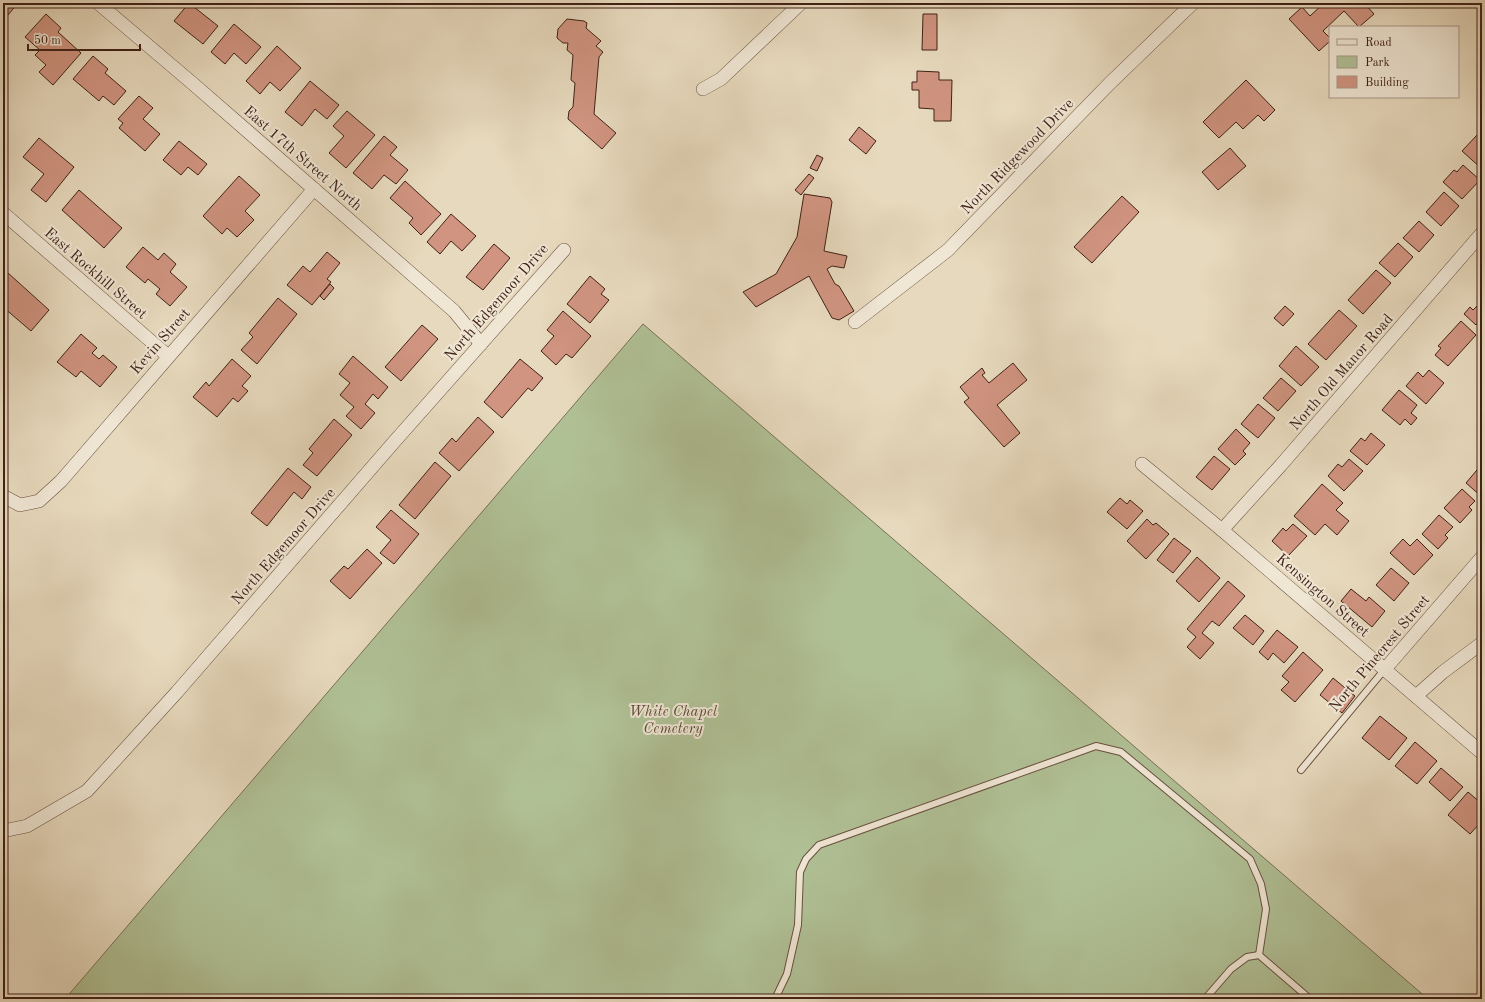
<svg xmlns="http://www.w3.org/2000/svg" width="1485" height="1002" font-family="'Old Standard TT',serif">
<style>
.green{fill:#b0c095;stroke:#787056}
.building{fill:#d09480;stroke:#402116}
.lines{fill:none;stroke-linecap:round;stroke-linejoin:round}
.lane-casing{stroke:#6a4f40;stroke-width:8}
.street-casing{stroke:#6a4f40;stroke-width:14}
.lane{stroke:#efe6d4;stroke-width:6}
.street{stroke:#efe6d4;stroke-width:13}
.labels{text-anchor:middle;stroke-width:4;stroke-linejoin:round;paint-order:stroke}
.street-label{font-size:15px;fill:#402116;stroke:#efe6d4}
.park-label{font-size:15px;font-style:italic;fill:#5c4936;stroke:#efe6d4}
</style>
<rect width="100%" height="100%" fill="#e7d9bd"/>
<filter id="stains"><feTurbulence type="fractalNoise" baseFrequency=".005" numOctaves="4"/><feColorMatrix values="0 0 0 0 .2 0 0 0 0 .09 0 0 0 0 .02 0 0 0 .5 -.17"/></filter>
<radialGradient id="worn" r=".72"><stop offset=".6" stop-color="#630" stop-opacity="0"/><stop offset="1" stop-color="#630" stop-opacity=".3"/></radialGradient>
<polygon class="green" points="643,324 1428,999 65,999"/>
<g class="building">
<polygon points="3,3 18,3 3,21"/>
<polygon points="189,3 218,26 203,44 174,21"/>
<polygon points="1324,3 1366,3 1365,4 1374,14 1359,27 1344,11 1323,31 1330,38 1330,41 1319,51 1289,19 1302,7 1310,16"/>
<polygon points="46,14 61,28 58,32 81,53 53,85 39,72 46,65 35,55 40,50 25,37"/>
<polygon points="923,14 937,14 937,50 922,50"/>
<polygon points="567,19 584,21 587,23 586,28 601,41 596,46 603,52 599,57 594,114 616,133 602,149 568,119 569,111 573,107 575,83 571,80 573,55 567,50 568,43 563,43 557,38 558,29"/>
<polygon points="234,24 261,47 246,64 234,53 225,64 211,52"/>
<polygon points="277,46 301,68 280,91 270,82 260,94 246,81"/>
<polygon points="93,56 108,69 105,73 126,91 114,105 103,96 99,101 73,79"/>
<polygon points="917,71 939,72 939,80 952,80 951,121 934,121 934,109 919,108 919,90 912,90 912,82 917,82"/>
<polygon points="1246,80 1275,110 1264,121 1258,115 1243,129 1236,122 1219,138 1203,122"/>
<polygon points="310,81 339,105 327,119 315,109 302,126 285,112"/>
<polygon points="139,96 153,108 143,119 160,134 145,151 119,128 123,123 118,119"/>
<polygon points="347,111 375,135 346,168 329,153 344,136 333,126"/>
<polygon points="859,127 876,141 866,154 849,140"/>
<polygon points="1478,134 1482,138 1482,169 1462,151"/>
<polygon points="384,136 397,147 390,155 408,170 396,184 384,175 372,189 353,173"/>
<polygon points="39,138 74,167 46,202 31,190 44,174 23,157"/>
<polygon points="179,141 207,164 198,175 188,167 181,175 163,160"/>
<polygon points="1230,148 1246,166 1218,190 1202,172"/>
<polygon points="817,155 823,158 817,171 810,168"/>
<polygon points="1463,165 1480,180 1462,199 1443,182 1454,170 1457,172"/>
<polygon points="809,174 814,178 801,195 795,190"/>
<polygon points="239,176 260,195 245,211 254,220 237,237 227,228 222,234 203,216"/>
<polygon points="405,181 441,214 421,235 409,223 413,218 390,198"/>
<polygon points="79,190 122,228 104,248 62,210"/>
<polygon points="1444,192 1459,206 1441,226 1426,212"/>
<polygon points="804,194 830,198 832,202 824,251 847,256 844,268 832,266 827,269 835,284 839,286 854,311 839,320 832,318 809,276 756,307 743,292 776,274 797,237"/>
<polygon points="1122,196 1139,212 1092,263 1074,247"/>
<polygon points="451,214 476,236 462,251 451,241 440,254 427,242"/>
<polygon points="1419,221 1434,235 1419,252 1403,238"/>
<polygon points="1398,243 1413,257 1395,277 1379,263"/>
<polygon points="494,244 510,258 483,290 466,277"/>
<polygon points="143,247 158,260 164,253 176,264 170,272 187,287 170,306 156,294 160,289 148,279 145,283 126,267"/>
<polygon points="327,252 340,263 327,279 331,282 312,305 287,285 303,266 310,272"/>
<polygon points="1376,270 1391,283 1363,314 1348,300"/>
<polygon points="8,273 49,310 31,331 3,307 3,278"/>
<polygon points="590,276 605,289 601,294 609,300 590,323 567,304"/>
<polygon points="330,284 334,288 324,300 320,296"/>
<polygon points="1482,292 1482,318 1476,325 1464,314 1470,307 1473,310 1481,302 1477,299"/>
<polygon points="278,298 297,314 257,364 241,350 253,337 249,333"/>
<polygon points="1285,306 1294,314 1283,326 1274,318"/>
<polygon points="1339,310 1357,326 1326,360 1308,344"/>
<polygon points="563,311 591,336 572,358 566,354 556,365 541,351 554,336 547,330"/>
<polygon points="1461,321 1476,335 1448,366 1435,355 1441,348 1438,346"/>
<polygon points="422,325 438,339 401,381 385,367"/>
<polygon points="81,334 97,348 92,353 99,359 103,355 117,367 100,387 81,371 76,377 57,362"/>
<polygon points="1296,346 1319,367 1301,386 1279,366"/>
<polygon points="353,356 388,387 378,399 373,394 365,404 375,413 361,429 346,416 354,407 340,395 350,383 339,374"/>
<polygon points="232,359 251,376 242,386 248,391 238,402 233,398 217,417 193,397 206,382 209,386"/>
<polygon points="520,359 543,378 532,391 528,388 502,418 484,402"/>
<polygon points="1013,363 1027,380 997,405 1020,433 1004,447 964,402 969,398 960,387 982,368 985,373 982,375 989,383"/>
<polygon points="1429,370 1444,383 1426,404 1406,386 1418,372 1423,377"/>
<polygon points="1281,378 1296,391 1278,411 1263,398"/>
<polygon points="1399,390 1417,405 1411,413 1417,418 1411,425 1405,419 1400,425 1382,410"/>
<polygon points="1258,404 1275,418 1258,438 1241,424"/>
<polygon points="478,417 494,432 459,471 439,453 452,438 456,442"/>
<polygon points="334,419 352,435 317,476 303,465 313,453 309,449"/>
<polygon points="1236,429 1250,443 1243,451 1246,454 1235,465 1218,449"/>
<polygon points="1371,433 1385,445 1367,465 1350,451 1361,438 1365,441"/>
<polygon points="1214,456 1230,469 1212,490 1196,477"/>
<polygon points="1349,459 1363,471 1344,491 1328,476 1338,464 1342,467"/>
<polygon points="435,462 451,476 415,519 399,505"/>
<polygon points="1482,464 1482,497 1466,483"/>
<polygon points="288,468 311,487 302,499 294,492 267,526 251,513"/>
<polygon points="1322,484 1343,503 1336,510 1349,521 1337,535 1325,524 1315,535 1294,516"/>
<polygon points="1462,489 1475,501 1469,507 1472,510 1460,523 1444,508"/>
<polygon points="1120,498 1127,504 1130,500 1143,511 1127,529 1107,512"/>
<polygon points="391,510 419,534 394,564 380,553 391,540 376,527"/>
<polygon points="1439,515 1453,527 1445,535 1448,538 1438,549 1422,534"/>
<polygon points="1147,519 1153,525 1156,523 1169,534 1146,559 1127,541"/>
<polygon points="1293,524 1307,536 1288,556 1272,541 1283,528 1286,531"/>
<polygon points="1174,538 1191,551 1173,573 1157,560"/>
<polygon points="1403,539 1410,546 1417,539 1433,555 1414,575 1390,553"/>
<polygon points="367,549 382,563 350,599 330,581 344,566 348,569"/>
<polygon points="1197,557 1220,578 1199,602 1176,581"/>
<polygon points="1391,568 1409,583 1394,601 1376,585"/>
<polygon points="1228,581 1245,596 1219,626 1212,621 1202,633 1214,643 1200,659 1187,647 1196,637 1187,629"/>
<polygon points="1351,589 1366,601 1369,597 1385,611 1372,627 1341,601"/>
<polygon points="1245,615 1264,631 1253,645 1233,628"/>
<polygon points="1277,630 1298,647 1284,663 1273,653 1268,660 1259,652"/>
<polygon points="1303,652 1323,670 1295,702 1281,690 1289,682 1282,676"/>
<polygon points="1333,678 1355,696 1342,713 1320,695"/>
<polygon points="1380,716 1407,738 1389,760 1362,738"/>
<polygon points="1415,742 1437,761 1417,784 1395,766"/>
<polygon points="1441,768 1463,787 1450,801 1429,782"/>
<polygon points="1468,792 1482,804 1482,821 1470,834 1448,815"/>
</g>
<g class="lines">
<g class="lane-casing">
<g id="lane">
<polyline points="1301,770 1385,669"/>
<polyline points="775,999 787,974 798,925 800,872 806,859 819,845 1096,746 1121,752 1250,859 1261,884 1266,909 1259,955"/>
<polyline points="1205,999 1231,969 1247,957 1259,955 1310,999"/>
</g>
</g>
<g class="street-casing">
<g id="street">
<polyline points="98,3 191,82 454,311 481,344"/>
<polyline points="703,89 721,79 801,3"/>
<polyline points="3,213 168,356"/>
<polyline points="855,322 948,250 1109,84 1193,3"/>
<polyline points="1142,464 1222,530 1482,753"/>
<polyline points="3,496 20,505 39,501 61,481 314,189"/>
<polyline points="1222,530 1281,465 1482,233"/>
<polyline points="1385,669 1482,557"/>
<polyline points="1416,696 1443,672 1482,643"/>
<polyline points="3,831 27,826 87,791 177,692 394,442 564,250"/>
</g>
</g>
<use href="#lane" class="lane"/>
<use href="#street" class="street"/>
</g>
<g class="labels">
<g class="street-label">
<text transform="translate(1017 156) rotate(-46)" y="5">North Ridgewood Drive</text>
<text transform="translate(303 158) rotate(41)" y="5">East 17th Street North</text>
<text transform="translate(96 273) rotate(41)" y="5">East Rockhill Street</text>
<text transform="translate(496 302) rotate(-49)" y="5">North Edgemoor Drive</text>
<text transform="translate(160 341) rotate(-49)" y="5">Kevin Street</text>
<text transform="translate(1341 372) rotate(-49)" y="5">North Old Manor Road</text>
<text transform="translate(283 546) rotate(-49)" y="5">North Edgemoor Drive</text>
<text transform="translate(1323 595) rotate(41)" y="5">Kensington Street</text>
<text transform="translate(1379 653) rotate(-50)" y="5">North Pinecrest Street</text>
</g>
<g class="park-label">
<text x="673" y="716">White Chapel<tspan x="673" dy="17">Cemetery</tspan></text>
</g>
</g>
<rect width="1485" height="1002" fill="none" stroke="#e7d9bd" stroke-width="16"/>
<rect x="4" y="4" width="1477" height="994" fill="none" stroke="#402116" stroke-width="2"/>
<rect x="8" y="8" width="1469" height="986" fill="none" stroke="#402116"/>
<rect x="1329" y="26" width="130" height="72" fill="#efe6d4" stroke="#a99788"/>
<rect x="1337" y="39" width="20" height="6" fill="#efe6d4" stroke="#a99788"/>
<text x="1365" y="46" font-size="12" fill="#402116">Road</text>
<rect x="1337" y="56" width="20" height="12" fill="#b0c095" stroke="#a99788"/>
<text x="1365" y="66" font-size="12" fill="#402116">Park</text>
<rect x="1337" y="76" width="20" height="12" fill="#d09480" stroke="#a99788"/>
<text x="1365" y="86" font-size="12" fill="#402116">Building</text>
<path d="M28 44v6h112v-6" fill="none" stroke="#402116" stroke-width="2"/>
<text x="34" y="44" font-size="12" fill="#402116" stroke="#efe6d4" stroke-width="3" paint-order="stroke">50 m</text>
<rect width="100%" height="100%" filter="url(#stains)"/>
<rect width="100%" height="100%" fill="url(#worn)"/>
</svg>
